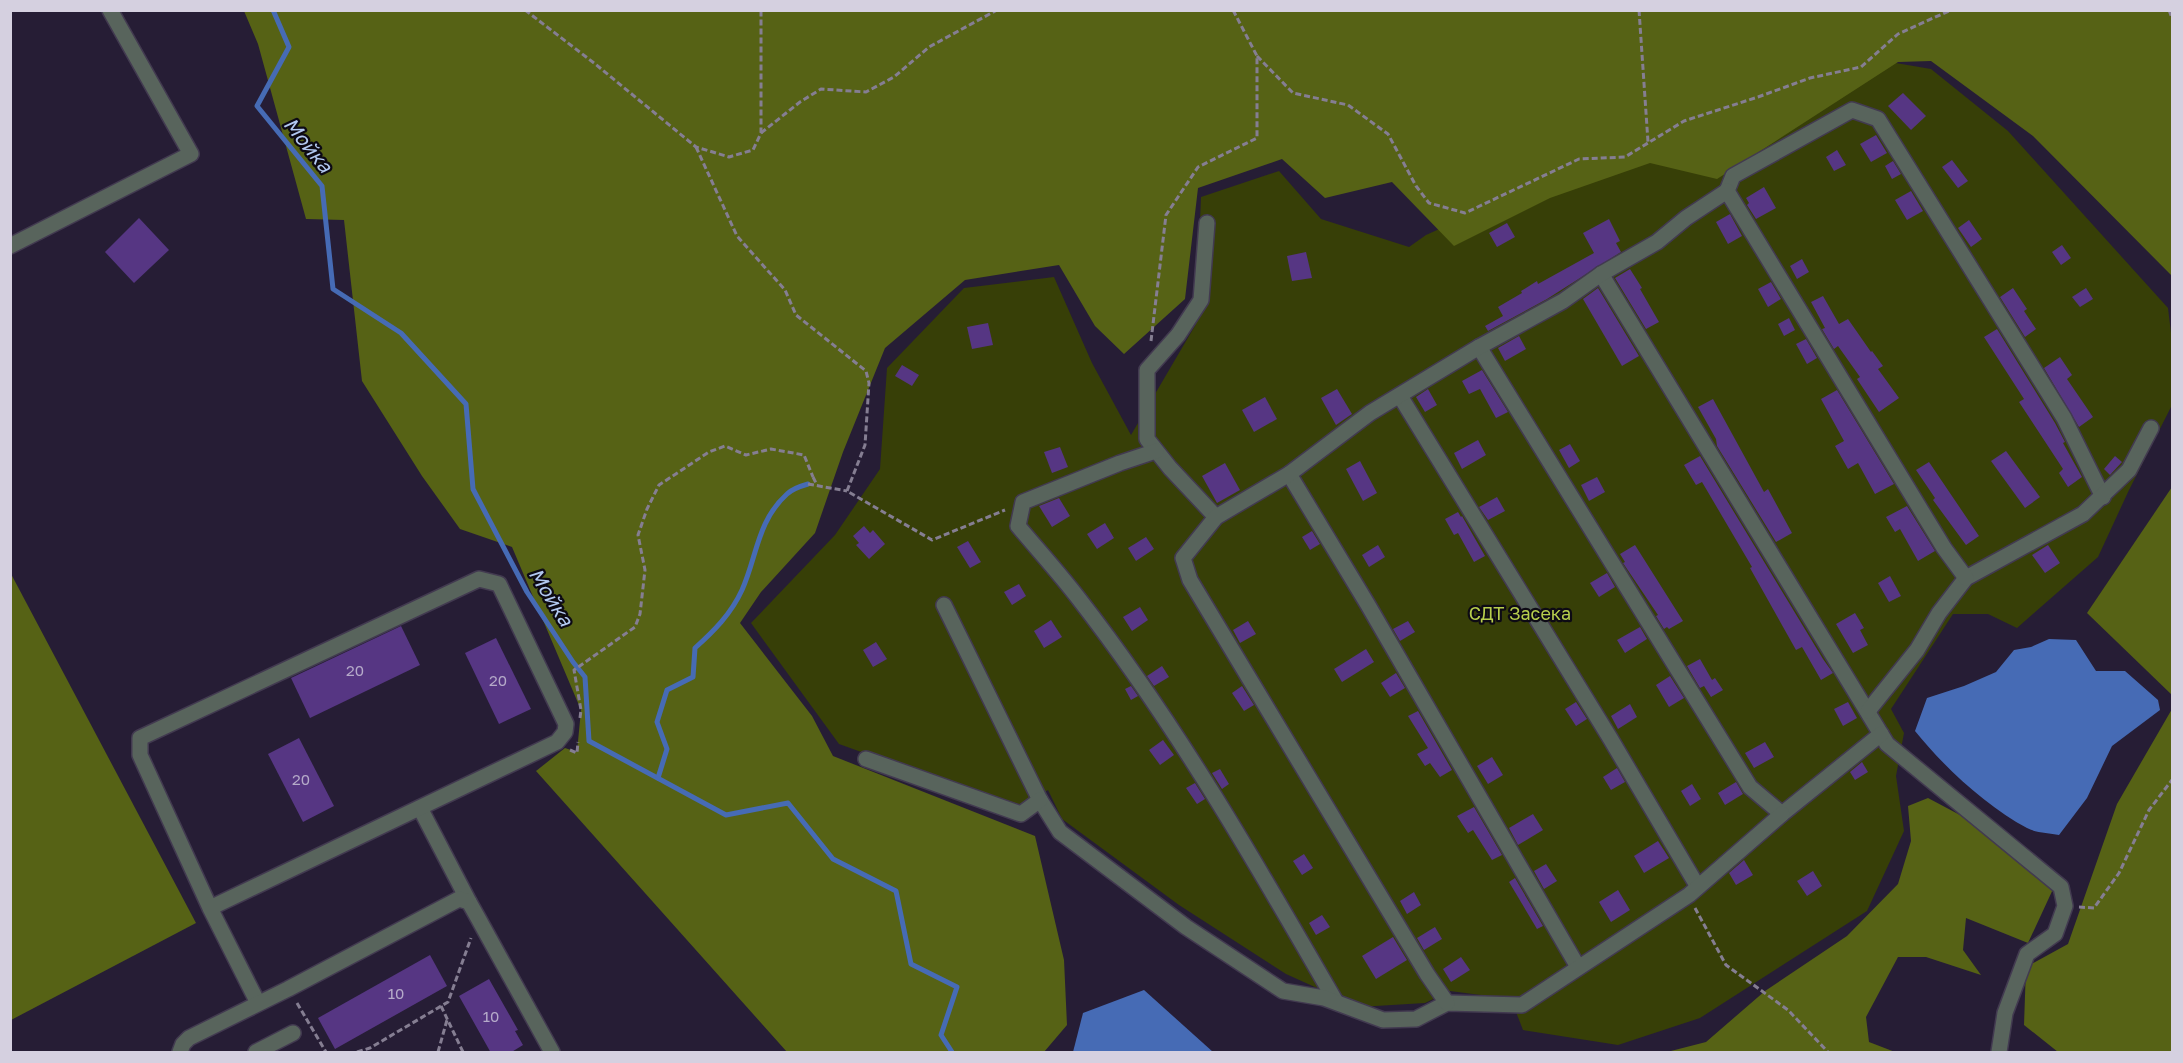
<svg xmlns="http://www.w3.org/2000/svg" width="2183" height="1063" font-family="'Golos Text',sans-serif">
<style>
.green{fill:#373f07}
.forest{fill:#566215}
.water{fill:#466bb5}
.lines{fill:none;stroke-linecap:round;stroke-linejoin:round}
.stream{stroke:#466bb5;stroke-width:5}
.building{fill:#563683}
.minor-casing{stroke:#423a50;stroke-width:18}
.path{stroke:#857e92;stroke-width:3;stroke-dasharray:6 3;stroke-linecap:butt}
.minor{stroke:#58645c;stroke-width:15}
.path-bridge{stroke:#857e92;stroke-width:3;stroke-dasharray:6 3;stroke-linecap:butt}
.labels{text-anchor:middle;stroke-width:4.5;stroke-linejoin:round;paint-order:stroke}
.number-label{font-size:15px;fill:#b5aac9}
.park-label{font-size:18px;fill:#b7ce4d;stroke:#0d0a14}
.water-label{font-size:20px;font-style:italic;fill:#b2c8f0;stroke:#0d0a14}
</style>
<rect width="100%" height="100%" fill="#261d35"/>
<polygon class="green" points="1884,61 1931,69 2008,131 2168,308 2172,341 2172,405 2129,490 2098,557 2017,628 1988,614 1953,614 1891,709 1904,733 1896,776 1904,831 1867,911 1700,1018 1618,1045 1523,1030 1511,999 1450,991 1425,1003 1359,1007 1286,974 1179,905 1062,819 1048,790 1020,809 839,744 751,623 835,535 880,469 887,368 964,288 1054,277 1092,363 1131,435 1196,324 1201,197 1279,171 1321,219 1409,247 1426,235 1630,143"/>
<g class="forest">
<polygon points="244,11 2172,11 2172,276 2033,136 1931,61 1898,62 1717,179 1650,163 1550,198 1454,246 1392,182 1325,198 1282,159 1198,188 1185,299 1124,354 1095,326 1059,265 965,280 885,348 843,452 815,533 761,592 740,623 812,716 833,756 1035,836 1064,960 1067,1025 1044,1052 787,1052 536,771 565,748 577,752 581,710 512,547 460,529 422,476 362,381 344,220 306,219 258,44"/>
<polygon points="2172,487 2172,695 2087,613"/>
<polygon points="10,572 196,923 11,1020 10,1020"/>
<polygon points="2172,709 2172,1052 2058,1052 2024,1025 2026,967 2068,944 2117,804"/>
<polygon points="1928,798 1960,815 2054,887 2028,943 1966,918 1963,950 1981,975 1926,957 1898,957 1866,1017 1869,1042 1895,1052 1667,1052 1706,1042 1765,991 1847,936 1898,884 1911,841 1908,806"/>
</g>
<g class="water">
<path d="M2049 639 2076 640 2096 671H2125L2158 700 2160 710 2112 746 2087 798 2059 835C2049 833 2036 833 2027 828 1987 807 1943 766 1915 731L1927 698 1964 686 1996 672 2014 650 2031 647Z"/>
<polygon points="1144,990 1213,1052 1073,1052 1083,1013"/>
</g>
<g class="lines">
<g class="stream">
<polyline points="273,10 289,47 257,106 322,186 333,289 401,333 466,404 473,489 527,592 573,662 585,677 589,741 726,815 788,803 833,859 896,891 911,964 957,987 941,1035 952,1052"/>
<path d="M658 778 667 749 657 722 667 690 693 677 695 648C714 631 731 614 742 590 757 557 757 521 787 494 792 489 801 486 808 484"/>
</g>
</g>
<g class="building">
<polygon points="1903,93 1926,116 1911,130 1888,106"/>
<polygon points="1876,135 1887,153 1871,162 1860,144"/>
<polygon points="1837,150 1846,165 1834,171 1826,157"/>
<polygon points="1952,160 1968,181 1958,188 1942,167"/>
<polygon points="1893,161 1901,174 1892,179 1885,166"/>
<polygon points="1764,187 1776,208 1756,219 1747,205 1749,203 1746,198"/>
<polygon points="1911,191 1923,211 1907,220 1895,200"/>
<polygon points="1730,214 1742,236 1728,244 1716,222"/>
<polygon points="139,218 169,250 134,283 105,252"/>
<polygon points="1609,219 1620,241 1616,243 1621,252 1547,299 1488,331 1485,326 1503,316 1498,307 1522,293 1521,291 1537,281 1538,284 1594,253 1583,233"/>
<polygon points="1969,220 1982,239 1971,247 1958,228"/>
<polygon points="1507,223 1515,237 1497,247 1489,233"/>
<polygon points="2062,245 2071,258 2061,265 2052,252"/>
<polygon points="1306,252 1312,278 1292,281 1287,256"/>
<polygon points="1802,259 1809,272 1797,279 1790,266"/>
<polygon points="1630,269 1642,288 1640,289 1659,322 1646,329 1615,278"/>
<polygon points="1771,282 1781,299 1768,307 1758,289"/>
<polygon points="1598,288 1639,356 1622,366 1583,299"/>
<polygon points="2013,288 2027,309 2024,311 2036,329 2025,337 2000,297"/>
<polygon points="2086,288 2093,299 2080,307 2072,297"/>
<polygon points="1823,296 1839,324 1848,319 1871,352 1872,351 1883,366 1878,369 1899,398 1879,412 1857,379 1860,377 1838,346 1834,349 1822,329 1825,328 1811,302"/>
<polygon points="1789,318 1795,330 1784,336 1778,324"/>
<polygon points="988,323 993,345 972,349 967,327"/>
<polygon points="1997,329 2055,423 2065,442 2063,443 2082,477 2068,487 2059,473 2063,469 2019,402 2024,399 1984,337"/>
<polygon points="1519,336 1526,349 1505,361 1498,348"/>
<polygon points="1806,339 1817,358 1807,364 1796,344"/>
<polygon points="2060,357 2072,375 2067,379 2093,417 2079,427 2044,368"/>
<polygon points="902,365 919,375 912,386 895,376"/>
<polygon points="1482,370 1508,412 1496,418 1480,389 1469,394 1462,381"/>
<polygon points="1337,389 1352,414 1336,425 1321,398"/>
<polygon points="1428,389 1437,405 1425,412 1416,397"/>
<polygon points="1837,390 1894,484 1875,494 1858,463 1848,469 1835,446 1844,441 1821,399"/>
<polygon points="1265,397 1277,419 1254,432 1242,410"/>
<polygon points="1713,399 1764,492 1768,489 1792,533 1776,542 1717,446 1716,439 1698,407"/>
<polygon points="1478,440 1486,455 1462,469 1454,453"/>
<polygon points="1570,444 1580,461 1569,468 1559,450"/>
<polygon points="1060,447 1068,467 1052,473 1044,452"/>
<polygon points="2006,451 2040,497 2025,508 1991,461"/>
<polygon points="1700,456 1823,659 1833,673 1821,680 1802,647 1796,650 1750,568 1752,567 1702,482 1696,485 1684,465"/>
<polygon points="2115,456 2122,462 2110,475 2104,469"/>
<polygon points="1360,461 1377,493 1363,501 1346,469"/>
<polygon points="1929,462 1979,536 1966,545 1933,500 1935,498 1916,470"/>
<polygon points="1225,463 1240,490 1217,503 1202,476"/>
<polygon points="1597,477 1605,492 1589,501 1581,485"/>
<polygon points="1497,497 1505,511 1488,520 1479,507"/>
<polygon points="1059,498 1070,516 1052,527 1039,506"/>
<polygon points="1907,506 1935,551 1918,561 1900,529 1895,532 1886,517"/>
<polygon points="1458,512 1461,517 1462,516 1485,556 1474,562 1458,533 1454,535 1445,519"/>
<polygon points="1105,523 1114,538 1097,549 1087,534"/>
<polygon points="864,526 870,533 873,530 885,544 869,559 856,545 859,543 853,536"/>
<polygon points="1312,531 1320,544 1310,550 1302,537"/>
<polygon points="1146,537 1154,549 1136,561 1128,548"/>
<polygon points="968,541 981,562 970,568 957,547"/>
<polygon points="1378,545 1385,557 1369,567 1362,555"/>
<polygon points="1635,545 1683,621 1669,629 1667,627 1664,629 1656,616 1658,615 1623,563 1625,562 1620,554"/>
<polygon points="2048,545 2060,563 2045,573 2032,555"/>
<polygon points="1607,573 1615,587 1599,597 1590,583"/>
<polygon points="1890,576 1901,596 1889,602 1878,583"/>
<polygon points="1019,584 1026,596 1012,605 1004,592"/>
<polygon points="1140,607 1148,620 1132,631 1123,617"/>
<polygon points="1855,613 1864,628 1860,630 1868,645 1853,653 1836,624"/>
<polygon points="1051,620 1062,637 1044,648 1034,631"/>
<polygon points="1248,621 1256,634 1240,643 1233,630"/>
<polygon points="1408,621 1415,632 1400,641 1393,629"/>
<polygon points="401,626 420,665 310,718 291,678"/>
<polygon points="1640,627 1647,639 1625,653 1617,640"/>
<polygon points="496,638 531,709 499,724 465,653"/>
<polygon points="876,642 887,659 873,667 863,650"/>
<polygon points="1366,649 1374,662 1342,682 1334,669"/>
<polygon points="1700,659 1712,680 1715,678 1723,690 1711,697 1704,686 1700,688 1687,666"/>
<polygon points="1162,666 1169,677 1154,686 1147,676"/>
<polygon points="1396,673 1405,688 1390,697 1381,683"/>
<polygon points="1670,676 1684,698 1669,707 1656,685"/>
<polygon points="1131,686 1138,696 1131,700 1125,689"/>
<polygon points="1242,686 1254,705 1244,711 1232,693"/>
<polygon points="1576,702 1587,719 1576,726 1565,709"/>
<polygon points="1848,702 1857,718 1843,726 1834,709"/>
<polygon points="1630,704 1637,717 1618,729 1611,716"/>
<polygon points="1418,711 1452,770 1440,777 1430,763 1425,766 1417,754 1428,748 1408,716"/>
<polygon points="299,738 334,806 303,822 268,754"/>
<polygon points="1163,740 1174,755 1160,765 1149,750"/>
<polygon points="1765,742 1774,757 1754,768 1745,753"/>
<polygon points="1492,757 1503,775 1488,784 1477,766"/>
<polygon points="1862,762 1868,772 1855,780 1850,772"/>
<polygon points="1617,768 1625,782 1611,790 1603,777"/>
<polygon points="1220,769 1229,784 1222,789 1212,773"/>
<polygon points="1736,782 1743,794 1725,805 1718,793"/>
<polygon points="1195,783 1205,799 1197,804 1186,788"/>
<polygon points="1692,784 1701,799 1690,806 1681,791"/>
<polygon points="1474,807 1502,855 1492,860 1473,830 1468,833 1457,816"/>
<polygon points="1533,814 1543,830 1518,845 1509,828"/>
<polygon points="1658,841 1669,858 1644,873 1634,856"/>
<polygon points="1304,854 1313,868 1302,875 1293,861"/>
<polygon points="1744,860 1753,875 1736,885 1729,873"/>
<polygon points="1546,864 1557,881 1544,889 1534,871"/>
<polygon points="1813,871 1822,886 1807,896 1797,881"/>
<polygon points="1515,878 1543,926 1537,929 1509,882"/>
<polygon points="1618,890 1630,910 1611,922 1599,902"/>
<polygon points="1414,892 1421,905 1407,914 1400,901"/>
<polygon points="1322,915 1330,927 1316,935 1309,923"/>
<polygon points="1435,927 1442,939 1424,950 1417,938"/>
<polygon points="1393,937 1407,960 1376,979 1362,956"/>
<polygon points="430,955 447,986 335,1049 318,1018"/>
<polygon points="1461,957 1470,970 1451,982 1443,969"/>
<polygon points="489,979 518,1030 515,1031 523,1045 510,1053 491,1053 459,996"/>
</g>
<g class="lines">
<g class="minor-casing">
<g id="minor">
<polyline points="1727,191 1733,176 1852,110 1878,119 2064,418 2103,497"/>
<polyline points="1207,223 1201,300 1178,335 1147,370 1147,439 1170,468 1216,517"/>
<polyline points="10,246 191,154 110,10"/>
<polyline points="1601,274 1887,744 2061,887 2065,906 2055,934 2027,954 2005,1013 1999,1052"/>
<polyline points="1479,347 1750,787 1782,814 1881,734"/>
<polyline points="1400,396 1610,738 1698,887"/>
<path d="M1156 451 1120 463 1023 502 1018 526C1038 550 1060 574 1079 599 1177 725 1257 865 1336 1002"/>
<polyline points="1289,474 1368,605 1578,967"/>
<polyline points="944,605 1040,800 1060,832 1186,927 1283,991 1324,998 1383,1020 1416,1019 1447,1003 1522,1005 1689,895 1782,814"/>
<polyline points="1868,711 1917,650 1939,613 1966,578 2083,514 2129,470 2151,428"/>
<polyline points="866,759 1021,814 1040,800"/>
<polyline points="420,808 469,902"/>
<polyline points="210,908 140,755 140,738 479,579 499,584 566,724 565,732 557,742 210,908 258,1003"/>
<polyline points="1447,1003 1427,974 1190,580 1183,558 1216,517 1289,474 1370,413 1479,347 1563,301 1601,274 1657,242 1686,218 1727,191 1944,548 1966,578"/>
<polyline points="180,1052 183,1044 189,1038 288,989 459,899 469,902 478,918 552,1052"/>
<polyline points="256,1052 293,1033"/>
</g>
</g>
<g class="path">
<polyline points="525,10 594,63 696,147 729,157 753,150 761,133 761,10"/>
<polyline points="1639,10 1648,142"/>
<polyline points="2169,10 2172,18"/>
<polyline points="1257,56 1293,93 1348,105 1388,134 1416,186 1429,203 1465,213 1579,159 1625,157 1684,121 1758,97 1810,78 1861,67 1898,34 1951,10"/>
<polyline points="761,133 800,102 821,89 866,92 894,77 929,47 997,10"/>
<polyline points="696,147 737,236 785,290 796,315 866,371 869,383 865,445 847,491 932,540 1005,510"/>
<polyline points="1151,341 1166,215 1198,167 1257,138 1257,56 1233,10"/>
<polyline points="808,484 847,491"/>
<polyline points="580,718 581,710 574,670 635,627 640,614 645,570 638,535 647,509 659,485 709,452 725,446 746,455 771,449 804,455 813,477"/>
<polyline points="570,750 577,753 578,742"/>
<polyline points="2079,907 2094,908 2119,873 2149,810 2172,780"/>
<polyline points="1695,908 1726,965 1788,1010 1828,1052"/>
<polyline points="297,1003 326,1052"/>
<polyline points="441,1006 463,1052"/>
<polyline points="357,1052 370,1048 448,1002 471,938"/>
<polyline points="438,1052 447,1020"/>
</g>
<use href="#minor" class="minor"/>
<polyline class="path-bridge" points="813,477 817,485"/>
</g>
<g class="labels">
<g class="number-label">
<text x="355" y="676">20</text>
<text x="498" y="686">20</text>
<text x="301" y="785">20</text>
<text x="396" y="999">10</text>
<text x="491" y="1022">10</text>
</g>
<g class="park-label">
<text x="1520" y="620">СДТ Засека</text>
</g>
<g class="water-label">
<text transform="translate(308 145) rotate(51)" y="7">Мойка</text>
<text transform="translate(551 597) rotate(58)" y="7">Мойка</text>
</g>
</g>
<rect width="2183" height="1063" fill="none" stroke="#d5d0e0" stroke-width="24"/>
</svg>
